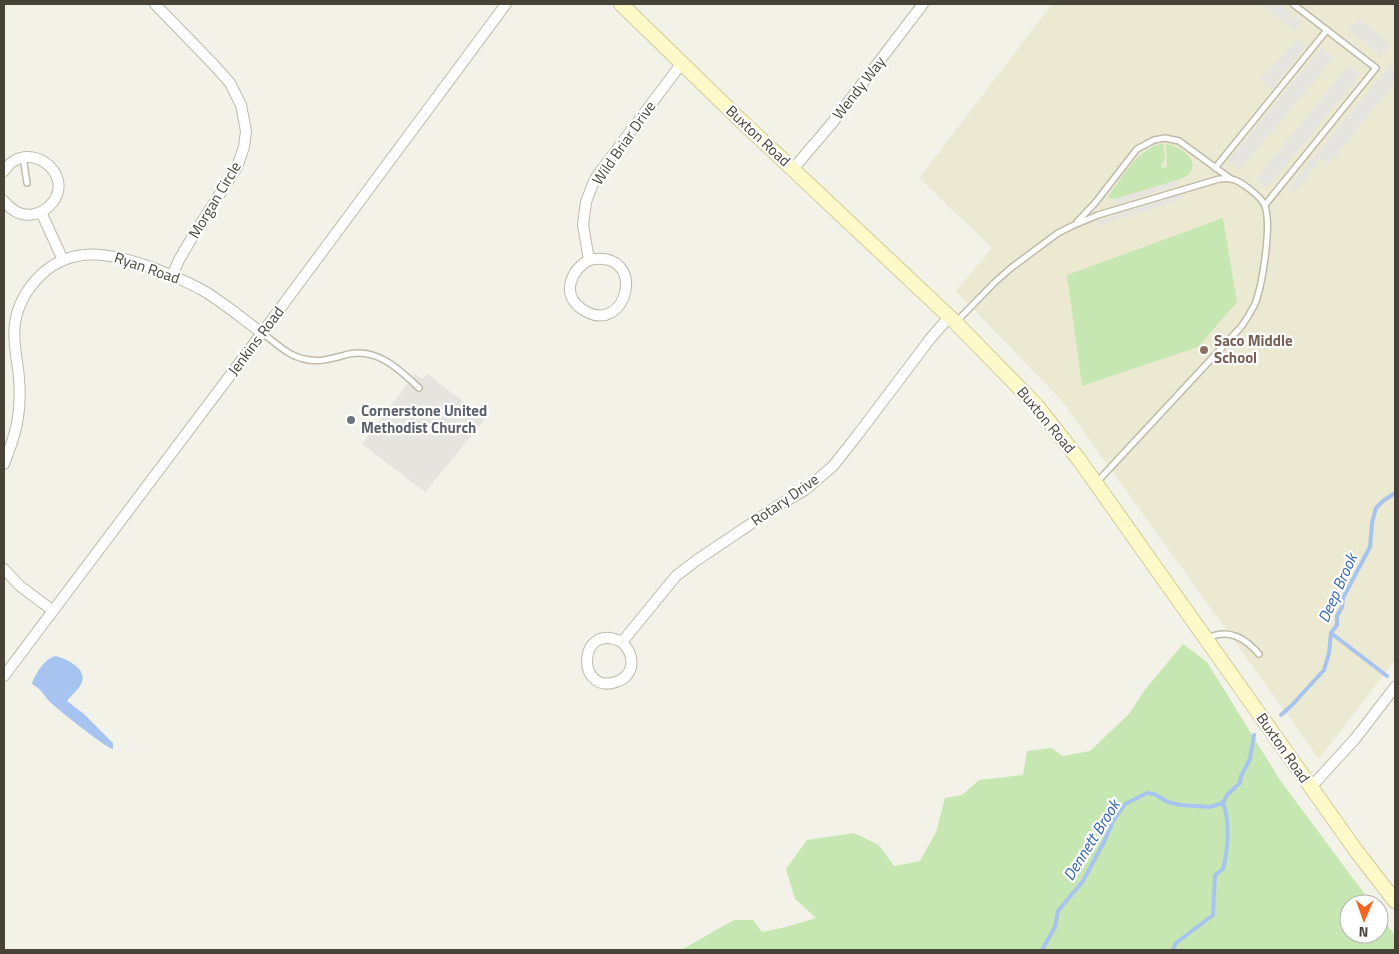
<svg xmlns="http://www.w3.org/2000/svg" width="1399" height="954" font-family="'Titillium Web',sans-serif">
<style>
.education{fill:#ece9d2}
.green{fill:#c6e7b1}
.parking{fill:#e5e4df}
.water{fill:#a6c4ef}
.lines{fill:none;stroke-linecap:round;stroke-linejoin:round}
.stream{stroke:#a6c4ef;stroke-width:4}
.lane-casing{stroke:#bfbbaa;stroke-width:8}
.street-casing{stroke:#bfbbaa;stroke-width:12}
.secondary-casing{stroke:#d2cd99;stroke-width:16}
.lane{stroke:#fff;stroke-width:5}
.street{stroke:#fff;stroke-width:10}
.secondary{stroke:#fdf9c8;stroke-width:14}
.education-dot{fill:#8d6e63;stroke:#fff;stroke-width:2}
.worship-dot{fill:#6b7280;stroke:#fff;stroke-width:2}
.labels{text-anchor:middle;stroke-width:4.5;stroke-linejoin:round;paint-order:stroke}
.street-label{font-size:15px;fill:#474337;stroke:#fff}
.education-label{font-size:15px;font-weight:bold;fill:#785e54;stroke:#fff;text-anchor:start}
.worship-label{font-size:15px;font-weight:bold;fill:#5b616d;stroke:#fff;text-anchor:start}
.water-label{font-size:16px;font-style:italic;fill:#3265b0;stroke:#fff}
</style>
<rect width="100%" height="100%" fill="#f3f2e8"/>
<polygon class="education" points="1052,4 1395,4 1395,660 1319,759 1061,400 956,291 992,248 919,178"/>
<g class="green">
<path d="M1163 144 1165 159 1161 165 1162 168H1166L1167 166 1166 144C1184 147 1207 167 1181 179L1115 199 1109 198V195C1122 178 1139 146 1163 144Z"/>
<polygon points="1223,218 1237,302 1198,347 1082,386 1067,275"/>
<polygon points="1183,644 1207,662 1280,780 1372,904 1349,904 1349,934 1379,934 1379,913 1395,936 1395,950 681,950 734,920 753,920 762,932 786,927 816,918 795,899 786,869 807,840 854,833 879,845 894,866 920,861 936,832 945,798 962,795 979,780 1023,775 1027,751 1052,748 1062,756 1090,751 1129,714 1144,691"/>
</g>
<g class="parking">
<polygon points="1260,4 1280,4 1302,23 1295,31"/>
<polygon points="1359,18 1391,45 1381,57 1348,29"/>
<polygon points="1297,39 1306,47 1272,89 1260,79"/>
<polygon points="1322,47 1334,57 1240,170 1228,161"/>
<polygon points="1391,64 1395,68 1395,83 1328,165 1321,159 1293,194 1287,189"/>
<polygon points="1349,65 1361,74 1267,188 1256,178"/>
<polygon points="1177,180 1178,185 1116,204 1115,199"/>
<polygon points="1182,194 1183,199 1099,226 1097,221"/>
<polygon points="415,374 423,379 428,374 485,419 425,492 362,444"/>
</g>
<path class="water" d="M56 656C66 659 87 668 82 682 79 690 71 695 67 701L84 714 113 743V749C106 748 56 708 49 701 44 695 40 688 32 684 35 674 45 658 56 656Z"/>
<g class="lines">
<g class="stream">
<polyline points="1331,633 1387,676"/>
<polyline points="1281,715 1292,705 1324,670 1329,653 1331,633 1337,625 1337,616 1342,607 1343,598 1370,547 1372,523 1376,508 1383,501 1395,493"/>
<polyline points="1042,950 1055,927 1058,911 1083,881 1105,840 1113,821 1125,804 1147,793 1154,794 1168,802 1180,805 1210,807 1223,803"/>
<path d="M1173 950 1176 943 1213 915 1215 875 1223 869C1228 851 1230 819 1223 803L1227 795 1240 783 1241 776 1250 759 1254 735"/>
</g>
<g class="lane-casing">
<g id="lane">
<polyline points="23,157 27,183"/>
<polyline points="1215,168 1327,30"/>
<polyline points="1265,205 1376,68 1293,4"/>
<polyline points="1077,222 1095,203 1137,149 1154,140 1165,138 1179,141 1231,179"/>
<path d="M957 321 994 283 1011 268 1058 233 1074 225 1098 215 1219 179C1223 179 1227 178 1231 179 1240 180 1260 196 1264 204 1273 222 1262 286 1255 304 1251 312 1246 320 1241 327L1097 482"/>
<path d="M262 333C275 342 288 356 304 359 320 363 334 358 349 354 378 348 400 370 419 388"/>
<path d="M1208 638C1229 628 1245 638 1259 654"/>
</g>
</g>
<g class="street-casing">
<g id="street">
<polyline points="155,4 213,64 230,83 241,105 246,131 244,147 237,167 193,236 179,260 172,276"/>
<polyline points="793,169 833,122 923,4"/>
<path d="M4 171C26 137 75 172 53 202 48 208 42 213 34 214 21 217 11 210 4 201"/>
<polyline points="41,212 63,260"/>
<path d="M589 260C650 248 627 340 582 309 561 295 570 271 589 260L583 225 586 202 592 186 597 176 682 63"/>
<path d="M4 464C16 434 22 412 19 379 18 361 12 342 15 323 18 304 28 287 42 274 75 243 118 255 156 269 172 276 189 282 204 291 224 303 243 319 262 333"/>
<polyline points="4,569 20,586 52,610"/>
<path d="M622 642C635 655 636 675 616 682 575 695 578 620 622 642L676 576 697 560 779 505 805 490 833 466 856 437 930 339 949 317"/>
<polyline points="4,676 262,333 506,4"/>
<polyline points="1311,787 1355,739 1395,687"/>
</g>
</g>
<g class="secondary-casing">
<polyline id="secondary" points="621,4 733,113 956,323 1037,406 1080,461 1357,852 1395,901"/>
</g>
<use href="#lane" class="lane"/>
<use href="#street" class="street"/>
<use href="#secondary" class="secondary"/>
</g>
<circle class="education-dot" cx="1204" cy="350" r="5"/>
<circle class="worship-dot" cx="351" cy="420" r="5"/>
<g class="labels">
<g class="street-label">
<text transform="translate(859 88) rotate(-52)" y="5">Wendy Way</text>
<text transform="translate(758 136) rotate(43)" y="5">Buxton Road</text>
<text transform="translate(624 143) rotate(-55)" y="5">Wild Briar Drive</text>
<text transform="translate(215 200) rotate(-59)" y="5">Morgan Circle</text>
<text transform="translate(147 268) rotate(19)" y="5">Ryan Road</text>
<text transform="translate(256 341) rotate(-53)" y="5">Jenkins Road</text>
<text transform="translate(1046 420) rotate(50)" y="5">Buxton Road</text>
<text transform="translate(785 500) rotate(-35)" y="5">Rotary Drive</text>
<text transform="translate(1283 748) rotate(55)" y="5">Buxton Road</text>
</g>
<g class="education-label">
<text x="1214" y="346">Saco Middle<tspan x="1214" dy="17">School</tspan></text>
</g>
<g class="worship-label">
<text x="361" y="416">Cornerstone United<tspan x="361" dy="17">Methodist Church</tspan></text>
</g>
<g class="water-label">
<text transform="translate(1337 588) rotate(-66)" y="6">Deep Brook</text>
<text transform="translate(1091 840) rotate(-58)" y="6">Dennett Brook</text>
</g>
</g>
<rect width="1399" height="954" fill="none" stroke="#474337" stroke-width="10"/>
<g transform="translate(1364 919) rotate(182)"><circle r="24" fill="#ffffff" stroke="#b5b4af"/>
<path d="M0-4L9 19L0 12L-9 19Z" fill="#f5631e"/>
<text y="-8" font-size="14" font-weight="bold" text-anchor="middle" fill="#474337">N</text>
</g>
</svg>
